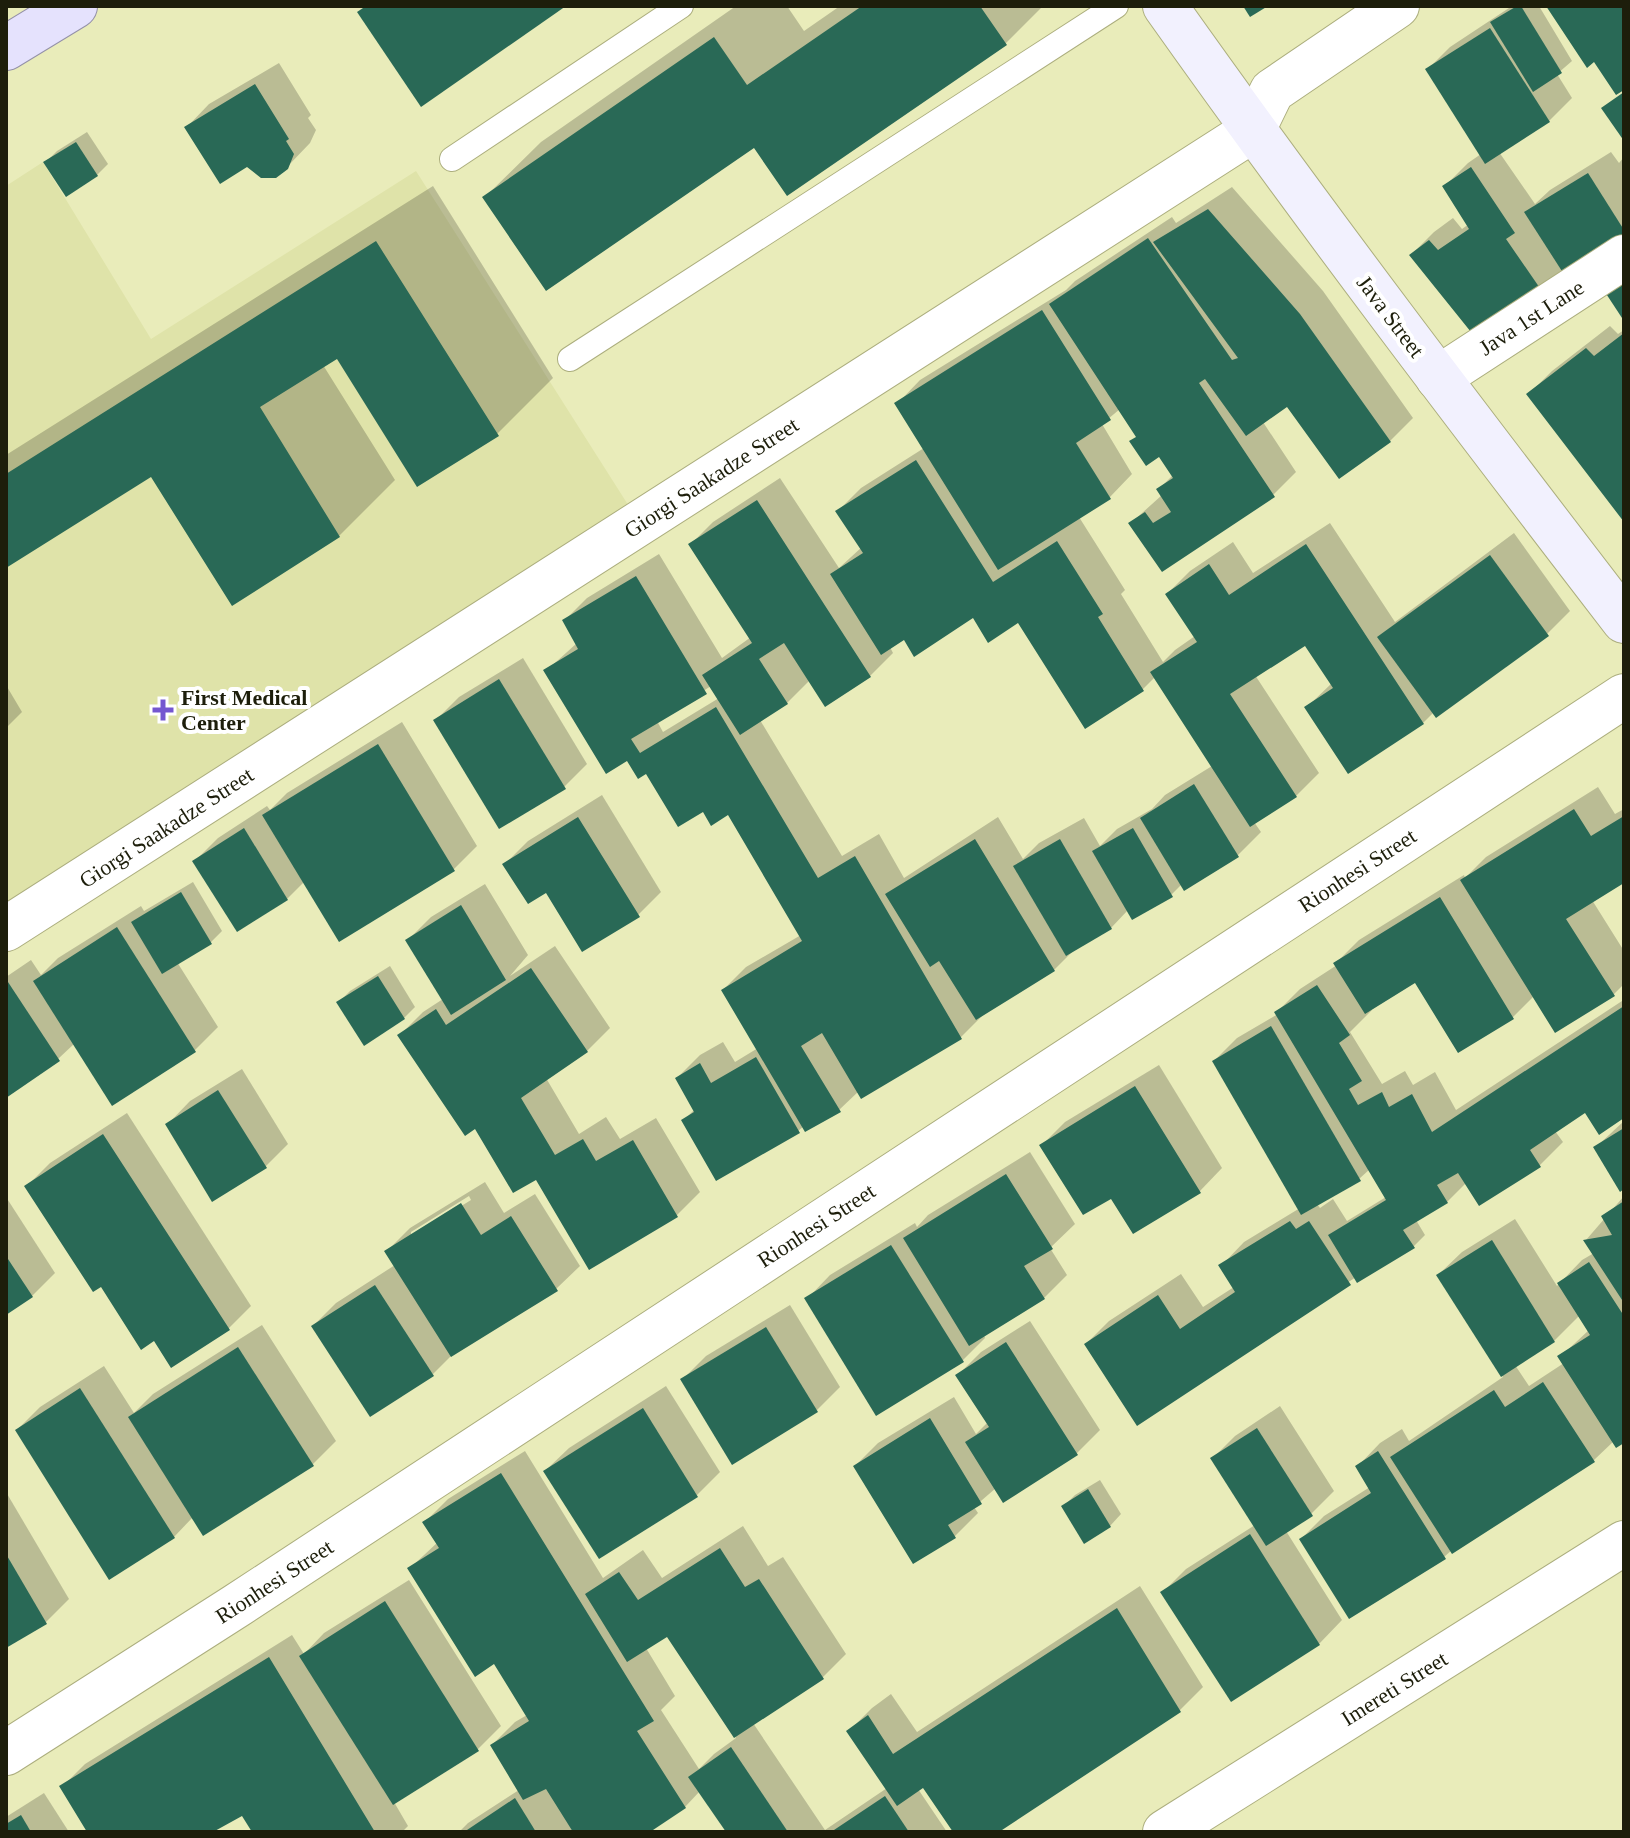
<svg xmlns="http://www.w3.org/2000/svg" width="1630" height="1838" font-family="Georgia,serif">
<style>
.built{fill:#dfe3a9}
.shadow{fill:#0003;fill-rule:evenodd}
.building{fill:#296956}
.lines{fill:none;stroke-linecap:round;stroke-linejoin:round}
.lane-casing{stroke:#acae7e;stroke-width:26}
.street-casing{stroke:#acae7e;stroke-width:46}
.secondary-casing{stroke:#acae7e;stroke-width:46}
.primary-casing{stroke:#9491a8;stroke-width:46}
.lane{stroke:#fff;stroke-width:24}
.street{stroke:#fff;stroke-width:44}
.secondary{stroke:#f2f1fe;stroke-width:44}
.primary{stroke:#e5e2fd;stroke-width:44}
.poi-dot{fill:#7456d0;stroke:#fff;stroke-width:3}
.labels{text-anchor:middle;stroke-width:8;stroke-linejoin:round;paint-order:stroke}
.street-label{font-size:22px;fill:#1d1e0b;stroke:#fff}
.poi-label{font-size:22px;font-weight:bold;fill:#1d1e0b;stroke:#fff;text-anchor:start}
</style>
<rect width="100%" height="100%" fill="#e9ecba"/>
<polygon class="built" points="43,162 151,339 416,171 632,511 6,909 6,186"/>
<g class="shadow">
<polygon points="736,6 787,6 804,31 840,6 1043,6 1005,44 755,145 485,197 541,142"/>
<polygon points="1512,6 1539,6 1572,61 1557,74 1572,98 1549,121 1499,152 1535,204 1550,190 1611,152 1619,163 1624,157 1624,243 1545,295 1411,255 1434,232 1453,218 1462,229 1469,224 1445,186 1468,163 1481,154 1427,70 1450,47"/>
<polygon points="279,63 311,115 308,118 316,130 310,143 287,167 186,128 209,104"/>
<polygon points="87,132 108,164 97,175 46,162 57,151"/>
<polygon points="433,186 553,378 497,434 338,356 323,365 395,480 339,536 152,474 6,565 6,455"/>
<path d="M1232 187 1323 291 1413 418 1390 441 1288 404 1263 422 1296 472 1273 495 1162 569 1131 523 1162 495 1159 489 1173 475 1160 455 1138 436 1120 409 1102 424 1132 474 1109 498 1079 517 1125 590 1121 594 1163 662 1175 650 1195 636 1167 594 1190 571 1233 542 1253 573 1330 523 1395 622 1514 533 1570 611 1547 634 1434 712 1423 723 1307 707 1332 683 1305 643 1255 675 1319 773 1296 796 1254 822 1261 832 1238 855 1182 884 1171 895 1128 910 1111 928 1075 949 1054 970 984 1014 961 1037 861 1096 859 1091 839 1110 804 1126 798 1131 684 1120 695 1109 677 1078 700 1055 723 1042 735 1062 758 1048 723 990 746 967 801 935 729 813 704 809 628 759 546 671 577 643 564 621 587 598 659 554 722 658 751 637 690 545 713 522 780 478 839 568 862 547 838 511 861 488 924 448 897 404 920 380 1066 290 1075 281 1172 217 1176 223ZM974 616 1019 620 1085 727 1143 689 1155 677 1212 766 1165 795 1152 809 1117 829 1100 846 1084 818 1039 843 1023 859 998 817 904 878 879 834 842 856 760 720 787 703 810 680 870 676 893 653 890 647 905 637ZM711 686 719 698 663 732 657 721Z"/>
<polygon points="1610,326 1618,334 1624,330 1624,518 1529,394 1552,371"/>
<polygon points="523,658 587,764 564,787 436,720 459,697"/>
<polygon points="6,685 22,712 6,728"/>
<polygon points="402,722 477,846 454,869 305,881 287,899 195,861 218,838 267,806 270,810 287,793"/>
<path d="M1598 787 1615 814 1624 809V880L1592 900 1624 951V984L1614 994 1534 996 1513 1017 1459 1050 1416 980 1370 1008 1372 1010 1350 1032 1382 1084 1405 1071 1413 1085 1435 1072 1456 1110 1622 1001 1624 1116 1585 1110 1555 1131 1563 1142 1540 1165 1466 1183 1447 1202 1416 1220 1425 1235 1414 1246 1356 1277 1138 1424 1086 1344 1109 1321 1181 1274 1203 1307 1234 1287 1221 1266 1244 1242 1300 1208 1214 1061 1237 1038 1278 1014 1277 1012 1300 989 1337 965 1336 963 1359 940 1464 875 1465 878 1486 857ZM1370 1169 1386 1197 1347 1221 1333 1199 1320 1208 1317 1204 1359 1179Z"/>
<polygon points="602,795 661,892 638,915 505,864 528,841"/>
<polygon points="193,882 222,931 211,942 177,962 218,1027 195,1050 112,1103 75,1043 58,1059 6,1095 6,977 31,960 41,975 58,958 141,906 144,911"/>
<polygon points="485,884 528,955 510,976 555,946 610,1028 587,1051 546,1078 579,1134 606,1117 620,1139 656,1118 700,1192 677,1215 589,1267 537,1177 475,1126 400,1035 423,1012 443,999 408,940 431,917"/>
<polygon points="390,966 415,1007 404,1018 338,1003 350,991"/>
<polygon points="1159,1065 1222,1168 1199,1192 1112,1196 1042,1145 1065,1122"/>
<polygon points="242,1069 288,1144 265,1167 167,1125 190,1101"/>
<polygon points="127,1113 251,1306 228,1329 154,1338 101,1284 27,1186 50,1163"/>
<polygon points="1624,1121 1624,1187 1595,1148"/>
<polygon points="1030,1152 1075,1224 1050,1248 1067,1275 1044,1298 984,1335 985,1338 962,1361 807,1299 830,1275 915,1223 917,1227 928,1215"/>
<path d="M485 1182 504 1213 535 1194 580 1266 556 1289 453 1354 433 1374 313 1326 336 1303 395 1265 387 1251 410 1228ZM469 1196 471 1200 411 1237V1232Z"/>
<path d="M1624 1196V1441H1614L1594 1460 1453 1551 1452 1550 1444 1557 1301 1539 1324 1516 1370 1487 1357 1467 1380 1443 1402 1429 1409 1441 1503 1377 1438 1275 1462 1252 1515 1219 1557 1286 1582 1260 1594 1253 1586 1240ZM1580 1315 1589 1330 1560 1357 1564 1363 1529 1386 1515 1365 1554 1341Z"/>
<polygon points="6,1197 55,1273 32,1296 6,1312"/>
<polygon points="790,1305 840,1387 817,1410 683,1379 706,1356"/>
<polygon points="1030,1321 1100,1430 1077,1453 996,1488 974,1507 978,1513 955,1536 914,1561 855,1466 878,1443 954,1397 976,1434 988,1422 958,1375 981,1352"/>
<polygon points="262,1325 336,1441 313,1464 204,1534 193,1517 174,1537 17,1430 40,1407 104,1366 134,1413 153,1394"/>
<polygon points="666,1386 720,1472 697,1495 545,1471 569,1448"/>
<polygon points="1280,1406 1334,1491 1311,1514 1286,1531 1342,1620 1319,1644 1163,1592 1186,1569 1255,1525 1212,1459 1235,1436"/>
<path d="M525 1451 603 1578 643 1550 662 1578 743 1526 768 1566 783 1557 846 1654 823 1677 753 1723 825 1830 887 1788 849 1731 872 1708 891 1694 917 1732 1140 1586 1203 1687 1180 1710 996 1832H955L923 1785 918 1789 947 1832H728L700 1791 685 1807 646 1832H459L468 1823 519 1790 492 1745 515 1722 527 1715 494 1661 409 1569 438 1542 425 1522 448 1499ZM668 1634 736 1738 714 1754 699 1769 661 1710 675 1696 646 1648Z"/>
<polygon points="1100,1480 1121,1514 1110,1526 1064,1506 1075,1495"/>
<polygon points="6,1492 69,1599 46,1622 6,1646"/>
<polygon points="409,1580 501,1726 478,1749 394,1802 408,1826 402,1832 254,1832 242,1813 210,1832 89,1832 62,1787 85,1764 292,1635 304,1654 324,1633"/>
<polygon points="44,1793 69,1832 6,1832 6,1817"/>
</g>
<g class="building">
<polygon points="366,6 566,6 421,107 357,12"/>
<polygon points="862,6 980,6 1007,45 787,196 754,148 546,291 482,197 714,37 747,85"/>
<polygon points="1243,6 1268,6 1250,17"/>
<polygon points="1517,6 1521,6 1562,73 1533,92 1490,22"/>
<polygon points="1546,6 1624,6 1624,90 1616,95 1594,62 1587,68"/>
<polygon points="1490,28 1550,122 1485,164 1425,69"/>
<polygon points="255,84 289,139 286,141 294,154 288,169 276,178 261,178 247,167 220,184 184,127"/>
<polygon points="1624,92 1624,141 1601,108"/>
<polygon points="76,142 98,176 66,197 43,162"/>
<polygon points="1471,167 1515,233 1506,239 1546,297 1479,342 1409,255 1429,240 1438,250 1469,229 1442,186"/>
<polygon points="1588,173 1624,230 1624,245 1567,279 1524,212"/>
<polygon points="1208,209 1300,314 1391,442 1339,479 1287,407 1246,436 1205,379 1199,383 1275,497 1162,572 1128,523 1145,512 1153,523 1171,512 1156,489 1173,478 1159,457 1146,466 1129,441 1136,437 1049,304 1148,238 1232,360 1238,358 1153,242"/>
<polygon points="376,241 499,436 417,487 337,359 260,407 340,537 232,606 151,477 6,568 6,474"/>
<polygon points="1624,271 1624,321 1601,286"/>
<polygon points="1042,310 1111,420 1076,443 1111,499 998,570 894,403"/>
<polygon points="1624,333 1624,522 1526,394 1586,348 1594,356"/>
<polygon points="916,460 993,582 1057,541 1103,614 1098,617 1144,691 1085,729 1018,623 988,643 973,618 914,657 904,640 881,655 830,574 863,553 835,511"/>
<polygon points="757,500 871,677 825,707 784,643 759,659 788,704 740,735 702,675 752,643 688,544"/>
<polygon points="1306,544 1424,724 1348,774 1304,707 1333,688 1305,646 1230,694 1297,797 1250,827 1150,672 1197,642 1165,594 1209,564 1229,595"/>
<polygon points="1490,555 1549,636 1436,718 1377,637"/>
<polygon points="636,576 707,694 631,739 640,753 716,707 818,878 855,856 962,1039 861,1099 822,1033 801,1046 841,1112 805,1132 721,990 802,941 728,815 711,826 703,812 678,827 646,774 638,779 627,761 606,774 543,670 578,649 562,620"/>
<polygon points="499,679 566,789 499,829 433,720"/>
<polygon points="378,744 455,871 339,942 262,815"/>
<polygon points="1194,784 1239,857 1184,891 1140,818"/>
<polygon points="1574,809 1591,836 1624,816 1624,883 1566,919 1615,996 1555,1033 1460,880"/>
<polygon points="578,817 640,917 582,952 546,893 528,904 502,864"/>
<polygon points="244,828 288,900 237,932 192,861"/>
<polygon points="1133,828 1173,897 1132,920 1092,851"/>
<polygon points="975,839 1055,971 976,1020 939,961 930,967 885,894"/>
<polygon points="1060,839 1112,929 1066,956 1013,866"/>
<polygon points="181,892 212,944 162,974 131,922"/>
<polygon points="1440,897 1514,1019 1458,1053 1415,983 1365,1014 1333,963"/>
<polygon points="461,905 506,980 451,1015 405,940"/>
<polygon points="117,927 196,1052 112,1106 33,981"/>
<polygon points="531,968 588,1052 521,1098 555,1155 583,1139 596,1161 633,1140 678,1217 589,1270 536,1180 513,1193 475,1129 465,1136 397,1035 436,1009 446,1025"/>
<polygon points="378,976 405,1019 364,1046 336,1002"/>
<polygon points="6,979 60,1061 6,1098"/>
<polygon points="1317,985 1350,1035 1339,1043 1362,1081 1349,1089 1358,1105 1382,1092 1389,1107 1412,1094 1432,1132 1624,1006 1624,1118 1599,1135 1585,1113 1530,1150 1541,1167 1479,1206 1458,1173 1437,1185 1448,1203 1403,1230 1415,1248 1357,1283 1328,1235 1386,1200 1274,1012"/>
<polygon points="1271,1026 1361,1181 1301,1215 1212,1061"/>
<polygon points="756,1057 800,1133 716,1181 681,1120 694,1112 675,1078 700,1063 711,1083"/>
<polygon points="1135,1086 1201,1193 1133,1234 1111,1199 1083,1215 1039,1145"/>
<polygon points="218,1090 267,1168 212,1202 165,1124"/>
<polygon points="1624,1128 1624,1189 1620,1192 1593,1147"/>
<polygon points="103,1134 230,1330 171,1368 154,1341 141,1350 101,1287 93,1292 24,1186"/>
<polygon points="1006,1174 1053,1249 1024,1266 1045,1299 969,1346 903,1238"/>
<polygon points="1624,1201 1624,1303 1583,1240 1612,1235 1601,1216"/>
<polygon points="461,1203 481,1235 511,1216 558,1291 451,1357 384,1251"/>
<polygon points="1290,1221 1296,1229 1309,1221 1351,1285 1137,1426 1084,1344 1158,1295 1180,1329 1235,1292 1218,1265"/>
<polygon points="1492,1240 1555,1342 1501,1377 1436,1275"/>
<polygon points="891,1245 964,1362 876,1416 804,1298"/>
<polygon points="6,1256 33,1297 6,1315"/>
<polygon points="1589,1262 1624,1316 1624,1443 1616,1448 1557,1356 1590,1335 1557,1283"/>
<polygon points="375,1285 434,1376 370,1417 311,1326"/>
<polygon points="766,1327 818,1412 732,1465 680,1379"/>
<polygon points="1006,1342 1078,1455 1003,1503 965,1442 989,1427 955,1375"/>
<polygon points="238,1347 314,1466 203,1536 128,1417"/>
<polygon points="1543,1382 1595,1462 1452,1554 1390,1457 1494,1390 1505,1407"/>
<polygon points="80,1388 175,1538 109,1580 15,1430"/>
<polygon points="643,1408 698,1497 599,1559 543,1471"/>
<polygon points="930,1418 982,1504 948,1525 956,1538 913,1564 853,1466"/>
<polygon points="1257,1428 1313,1516 1266,1546 1210,1458"/>
<polygon points="1378,1451 1446,1559 1349,1619 1299,1539 1371,1493 1355,1466"/>
<polygon points="501,1473 654,1721 637,1731 686,1808 650,1832 573,1832 546,1789 523,1800 490,1745 529,1721 494,1664 475,1677 407,1568 439,1548 422,1522"/>
<polygon points="1088,1489 1111,1527 1084,1544 1061,1506"/>
<polygon points="1250,1534 1320,1645 1231,1702 1160,1592"/>
<polygon points="720,1548 745,1587 759,1579 824,1679 734,1738 667,1637 627,1662 585,1594 619,1572 638,1600"/>
<polygon points="6,1554 47,1624 6,1648"/>
<polygon points="385,1601 479,1751 393,1805 299,1656"/>
<polygon points="1117,1608 1181,1712 999,1832 953,1832 923,1788 897,1806 846,1731 868,1715 893,1754"/>
<polygon points="269,1657 375,1832 252,1832 242,1816 213,1832 87,1832 59,1786"/>
<polygon points="731,1747 788,1832 726,1832 688,1777"/>
<polygon points="885,1796 909,1832 831,1832"/>
<polygon points="515,1798 536,1832 464,1832"/>
<polygon points="21,1815 31,1832 6,1832 6,1824"/>
</g>
<g class="lines">
<g class="lane-casing">
<g id="lane">
<polyline points="452,159 681,6"/>
<polyline points="570,359 1116,6"/>
</g>
</g>
<g class="street-casing">
<g id="street">
<polyline points="1438,378 1624,257"/>
<polyline points="6,929 1253,130 1272,91 1397,6"/>
<polyline points="6,1753 236,1606 1624,696"/>
<polyline points="1165,1832 1624,1543"/>
</g>
</g>
<g class="secondary-casing">
<path id="secondary" d="M1165 6C1313 215 1468 418 1624 621"/>
</g>
<g class="primary-casing">
<polyline id="primary" points="6,48 75,6"/>
</g>
<use href="#lane" class="lane"/>
<use href="#street" class="street"/>
<use href="#secondary" class="secondary"/>
<use href="#primary" class="primary"/>
</g>
<path class="poi-dot" d="M159 698h8v8h8v8h-8v8h-8v-8h-8v-8h8z"/>
<g class="labels">
<g class="street-label">
<text transform="translate(1391 316) rotate(53)" y="8">Java Street</text>
<text transform="translate(1531 317) rotate(-33)" y="8">Java 1st Lane</text>
<text transform="translate(711 477) rotate(-33)" y="8">Giorgi Saakadze Street</text>
<text transform="translate(166 827) rotate(-33)" y="8">Giorgi Saakadze Street</text>
<text transform="translate(1357 870) rotate(-33)" y="8">Rionhesi Street</text>
<text transform="translate(816 1225) rotate(-33)" y="8">Rionhesi Street</text>
<text transform="translate(274 1581) rotate(-33)" y="8">Rionhesi Street</text>
<text transform="translate(1394 1688) rotate(-32)" y="8">Imereti Street</text>
</g>
<g class="poi-label">
<text x="181" y="705">First Medical<tspan x="181" dy="25">Center</tspan></text>
</g>
</g>
<rect width="1630" height="1838" fill="none" stroke="#1d1e0b" stroke-width="16"/>
</svg>
